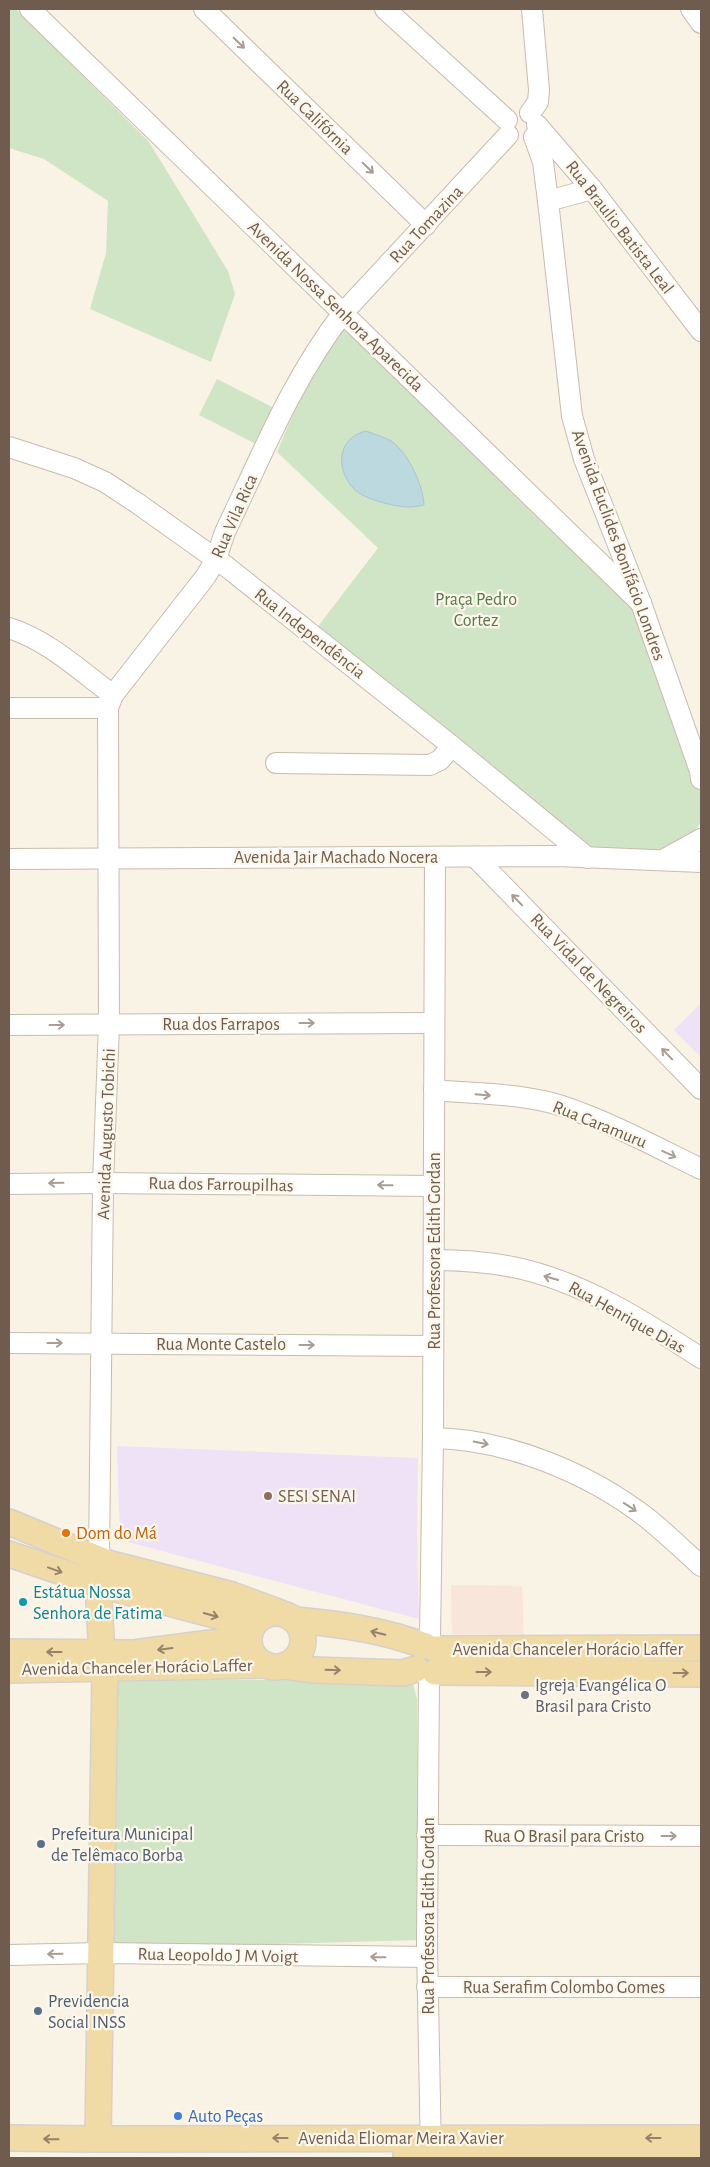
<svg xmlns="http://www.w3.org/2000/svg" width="710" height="2167" font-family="'Alegreya Sans',sans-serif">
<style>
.commercial{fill:#f8e6db}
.education{fill:#f0e2f6}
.green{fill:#d0e5c6}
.water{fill:#bcd9e0;stroke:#a4c7d1}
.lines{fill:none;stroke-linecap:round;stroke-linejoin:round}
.minor-casing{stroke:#c9bbad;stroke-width:22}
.major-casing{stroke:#d7d1cd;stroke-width:28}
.minor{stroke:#fff;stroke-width:20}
.major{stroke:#f0daa6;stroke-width:25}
.oneway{stroke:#a99d95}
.oneway2{stroke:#968268}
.education-dot{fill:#8d6e63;stroke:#fdf7eb;stroke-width:2}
.food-dot{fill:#e8710a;stroke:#fdf7eb;stroke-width:2}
.culture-dot{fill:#0f9aa8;stroke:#fdf7eb;stroke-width:2}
.worship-dot{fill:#6b7280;stroke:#fdf7eb;stroke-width:2}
.service-dot{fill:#5c6f8a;stroke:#fdf7eb;stroke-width:2}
.shop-dot{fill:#3f7fe0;stroke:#fdf7eb;stroke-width:2}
.labels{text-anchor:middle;stroke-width:4.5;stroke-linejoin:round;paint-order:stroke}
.street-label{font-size:18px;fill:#6f5c4e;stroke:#fdf7eb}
.park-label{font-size:18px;fill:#547a4a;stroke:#fdf7eb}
.education-label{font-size:18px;fill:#785e54;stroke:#fdf7eb;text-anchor:start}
.food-label{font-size:18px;fill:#c56008;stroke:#fdf7eb;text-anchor:start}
.culture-label{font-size:18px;fill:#0d838f;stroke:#fdf7eb;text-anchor:start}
.worship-label{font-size:18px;fill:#5b616d;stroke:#fdf7eb;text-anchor:start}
.service-label{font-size:18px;fill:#4e5e75;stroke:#fdf7eb;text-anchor:start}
.shop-label{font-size:18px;fill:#366cbe;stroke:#fdf7eb;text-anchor:start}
</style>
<rect width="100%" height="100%" fill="#f9f3e6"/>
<polygon class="commercial" points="451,1585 522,1586 524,1635 452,1634"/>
<g class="education">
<polygon points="701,1003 701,1057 674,1030"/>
<polygon points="117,1446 418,1458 417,1535 419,1619 120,1540"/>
</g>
<g class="green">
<polygon points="9,9 16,9 149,142 228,271 235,294 211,362 90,309 106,253 108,201 44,159 9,148"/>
<polygon points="347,325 628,596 678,717 701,792 701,822 690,838 662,852 595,850 584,844 316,629 378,548 277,452 309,376"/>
<polygon points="217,379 276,409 258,445 199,415"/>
<polygon points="112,1680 412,1680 417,1699 418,1940 114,1949"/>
</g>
<path class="water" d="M366 431C374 434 384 437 391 441 408 452 423 485 424 505 419 506 414 507 409 507 396 507 363 499 354 489 335 469 337 438 366 431Z"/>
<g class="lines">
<g class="minor-casing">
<g id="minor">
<polyline points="30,9 641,603"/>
<polyline points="204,9 426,225"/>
<polyline points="385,9 507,120"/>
<polyline points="691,9 701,23"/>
<polyline points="530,113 538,102 539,90 532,9"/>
<polyline points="537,125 592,189 701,331"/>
<polyline points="534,137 543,162 548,201 572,416 584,459 641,603 700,771 701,779"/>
<polyline points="548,201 592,189"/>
<polyline points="9,447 74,468 105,482 137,503 227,567 452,746 588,858"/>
<path d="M9 628C49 641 79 670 113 695"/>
<polyline points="9,708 108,708"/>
<polyline points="276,763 430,765 440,760 452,746"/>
<polyline points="476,858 701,1089"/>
<polyline points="9,859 557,856 701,862"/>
<polyline points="663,860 701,839"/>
<polyline points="9,1025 434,1023"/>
<path d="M434 1090C476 1094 522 1093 562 1106 610 1122 656 1147 701 1169"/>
<polyline points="9,1184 103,1183 434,1186"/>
<path d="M434 1260C460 1260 487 1262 513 1267 582 1281 644 1321 701 1358"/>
<polyline points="9,1343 433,1346"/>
<path d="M433 1438C507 1439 589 1473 647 1518 666 1533 683 1550 701 1566"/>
<path d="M99 1560 103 1183 109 1024 108 708 113 695 206 576 216 559 225 532C261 457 292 379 343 313L508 135"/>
<polyline points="428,1646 430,1638 433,1438 435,857"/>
<polyline points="429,1674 427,1946 431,2154"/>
<polyline points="427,1835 701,1836"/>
<polyline points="9,1955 102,1953 427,1957"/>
<polyline points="427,1987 701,1987"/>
</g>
</g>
<g class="major-casing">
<g id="major">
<polyline points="9,1522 108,1563 229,1594 278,1612"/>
<polyline points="9,1554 97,1584 252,1625"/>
<polyline points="98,1584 101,1637 100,1652"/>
<circle cx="276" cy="1640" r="27"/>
<path d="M296 1620C339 1624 384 1630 425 1646"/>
<polyline points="435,1649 701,1648"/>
<polyline points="9,1652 134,1653 249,1638"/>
<polyline points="284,1666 312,1670 403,1673 416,1669"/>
<polyline points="9,1670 266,1665"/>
<polyline points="435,1672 701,1674"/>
<polyline points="9,2138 93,2139"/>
<polyline points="98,2139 105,1669"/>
<polyline points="100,2139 701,2138"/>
<polyline points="406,2156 701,2158"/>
</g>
</g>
<use href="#minor" class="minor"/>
<use href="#major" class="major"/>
</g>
<defs><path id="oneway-shaft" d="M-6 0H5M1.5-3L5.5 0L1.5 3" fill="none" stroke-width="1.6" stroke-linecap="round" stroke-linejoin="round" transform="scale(1.25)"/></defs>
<g class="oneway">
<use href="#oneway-shaft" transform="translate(239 43) rotate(44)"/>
<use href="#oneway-shaft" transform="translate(368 168) rotate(44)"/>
<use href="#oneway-shaft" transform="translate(517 900) rotate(-134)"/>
<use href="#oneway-shaft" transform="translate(307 1023)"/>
<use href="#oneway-shaft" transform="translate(57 1025)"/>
<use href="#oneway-shaft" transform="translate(667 1054) rotate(-134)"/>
<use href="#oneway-shaft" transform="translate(483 1095) rotate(5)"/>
<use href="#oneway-shaft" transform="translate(669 1154) rotate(25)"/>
<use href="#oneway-shaft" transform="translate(56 1183) rotate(179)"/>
<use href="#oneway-shaft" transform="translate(385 1185) rotate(-179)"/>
<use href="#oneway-shaft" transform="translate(551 1278) rotate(-164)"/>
<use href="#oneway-shaft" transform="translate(55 1343)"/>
<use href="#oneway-shaft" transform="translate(307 1345)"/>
<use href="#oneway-shaft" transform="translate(481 1443) rotate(11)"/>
<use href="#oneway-shaft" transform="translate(630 1507) rotate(33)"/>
<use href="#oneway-shaft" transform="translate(669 1836)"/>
<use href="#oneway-shaft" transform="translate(55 1954) rotate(179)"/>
<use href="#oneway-shaft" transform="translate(378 1957) rotate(-179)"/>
</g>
<g class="oneway2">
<use href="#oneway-shaft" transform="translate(55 1570) rotate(20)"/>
<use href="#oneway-shaft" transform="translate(211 1615) rotate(16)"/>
<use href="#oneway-shaft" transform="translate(378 1633) rotate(-167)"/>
<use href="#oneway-shaft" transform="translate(165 1649) rotate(173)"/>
<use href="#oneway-shaft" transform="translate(54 1652) rotate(180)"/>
<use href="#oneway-shaft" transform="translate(333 1670) rotate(2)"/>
<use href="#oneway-shaft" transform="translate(484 1672)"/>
<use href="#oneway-shaft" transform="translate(681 1673)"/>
<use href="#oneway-shaft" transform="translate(280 2138) rotate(180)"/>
<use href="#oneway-shaft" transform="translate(653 2138) rotate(180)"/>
<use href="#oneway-shaft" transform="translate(51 2139) rotate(-179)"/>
</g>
<circle class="education-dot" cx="268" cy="1496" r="5"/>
<circle class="food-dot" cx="66" cy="1533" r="5"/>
<circle class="culture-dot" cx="23" cy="1602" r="5"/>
<circle class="worship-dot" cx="525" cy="1695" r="5"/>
<g class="service-dot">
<circle cx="41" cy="1844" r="5"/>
<circle cx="38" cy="2011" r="5"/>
</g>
<circle class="shop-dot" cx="178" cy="2116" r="5"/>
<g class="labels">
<g class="street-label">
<text transform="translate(315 117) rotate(44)" y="6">Rua Califórnia</text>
<text transform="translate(426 224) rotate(-47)" y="6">Rua Tomazina</text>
<text transform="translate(620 227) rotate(52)" y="6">Rua Braulio Batista Leal</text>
<text transform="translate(336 306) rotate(44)" y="6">Avenida Nossa Senhora Aparecida</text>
<text transform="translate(234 516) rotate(-66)" y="6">Rua Vila Rica</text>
<text transform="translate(619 545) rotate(70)" y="6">Avenida Euclides Bonifácio Londres</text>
<text transform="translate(310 633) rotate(38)" y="6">Rua Independência</text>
<text x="336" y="863">Avenida Jair Machado Nocera</text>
<text transform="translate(589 973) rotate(46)" y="6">Rua Vidal de Negreiros</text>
<text x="221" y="1030">Rua dos Farrapos</text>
<text transform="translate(600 1124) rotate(22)" y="6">Rua Caramuru</text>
<text transform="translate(106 1134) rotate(-88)" y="6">Avenida Augusto Tobichi</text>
<text transform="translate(221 1184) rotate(1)" y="6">Rua dos Farroupilhas</text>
<text transform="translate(434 1251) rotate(-90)" y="6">Rua Professora Edith Gordan</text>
<text transform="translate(627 1317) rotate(29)" y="6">Rua Henrique Dias</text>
<text x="221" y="1350">Rua Monte Castelo</text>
<text x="568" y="1655">Avenida Chanceler Horácio Laffer</text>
<text transform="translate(137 1667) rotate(-1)" y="6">Avenida Chanceler Horácio Laffer</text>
<text x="564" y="1842">Rua O Brasil para Cristo</text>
<text transform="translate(428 1916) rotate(-90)" y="6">Rua Professora Edith Gordan</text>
<text transform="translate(218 1955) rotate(1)" y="6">Rua Leopoldo J M Voigt</text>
<text x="564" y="1993">Rua Serafim Colombo Gomes</text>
<text x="401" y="2144">Avenida Eliomar Meira Xavier</text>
</g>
<g class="park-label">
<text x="476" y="605">Praça Pedro<tspan x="476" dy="21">Cortez</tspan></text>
</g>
<g class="education-label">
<text x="278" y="1502">SESI SENAI</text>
</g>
<g class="food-label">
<text x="76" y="1539">Dom do Má</text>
</g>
<g class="culture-label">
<text x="33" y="1598">Estátua Nossa<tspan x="33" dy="21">Senhora de Fatima</tspan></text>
</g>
<g class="worship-label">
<text x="535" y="1691">Igreja Evangélica O<tspan x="535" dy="21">Brasil para Cristo</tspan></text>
</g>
<g class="service-label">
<text x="51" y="1840">Prefeitura Municipal<tspan x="51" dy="21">de Telêmaco Borba</tspan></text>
<text x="48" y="2007">Previdencia<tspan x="48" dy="21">Social INSS</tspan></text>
</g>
<g class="shop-label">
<text x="188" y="2122">Auto Peças</text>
</g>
</g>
<rect width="710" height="2167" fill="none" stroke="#6f5c4e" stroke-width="20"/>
</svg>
